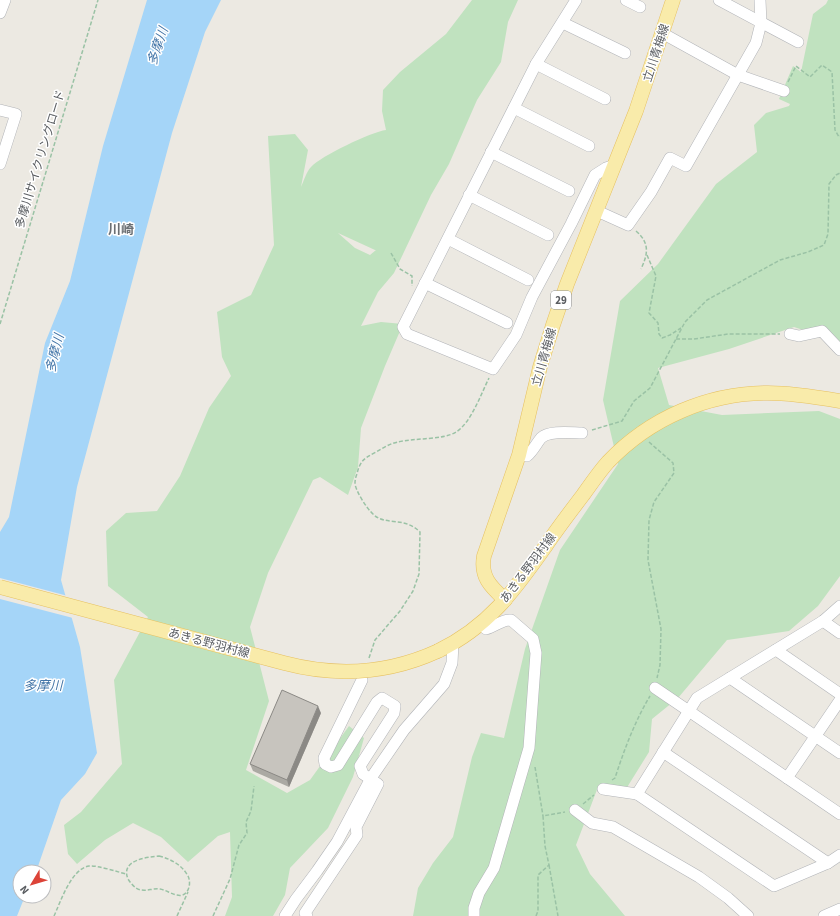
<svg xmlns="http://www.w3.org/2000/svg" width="840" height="916" font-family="'Source Sans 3','Noto Sans JP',sans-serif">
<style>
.green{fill:#c0e2bf;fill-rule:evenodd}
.water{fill:#a5d5f8}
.pier{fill:#ece9e2}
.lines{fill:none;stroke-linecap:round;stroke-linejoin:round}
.minor-casing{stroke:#b2b4b8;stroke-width:12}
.major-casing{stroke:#e6c060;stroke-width:15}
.path{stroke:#9ac2a5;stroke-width:1.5;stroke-dasharray:4 2;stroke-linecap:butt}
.minor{stroke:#fff;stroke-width:11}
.major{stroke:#f9ebaa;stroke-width:14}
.major-bridge-casing{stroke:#e6c060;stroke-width:15;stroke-linecap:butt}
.major-bridge{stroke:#f9ebaa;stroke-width:14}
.wall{fill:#aba9a3}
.shaded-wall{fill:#8b8985}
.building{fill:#c7c4be;stroke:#8b8985}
.labels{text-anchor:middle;stroke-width:3;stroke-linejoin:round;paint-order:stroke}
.shield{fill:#fff;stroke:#8c8e90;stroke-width:1}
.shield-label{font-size:11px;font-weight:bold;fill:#5a5d61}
.street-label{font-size:12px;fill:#5a5d61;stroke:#fff}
.water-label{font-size:13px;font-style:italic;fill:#4476a8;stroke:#fff}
.neighbourhood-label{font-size:13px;font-weight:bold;fill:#6b6f73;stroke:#fff}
</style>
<rect width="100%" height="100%" fill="#ece9e2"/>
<g class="green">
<path d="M472 0H518L508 22 501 62 477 100 449 164 431 195 394 273 378 292 361 326 381 322 403 324 385 366 361 428 358 467 348 495 320 477 313 480 268 573 250 627 269 701 246 770 287 793 310 780 349 726 364 738 353 777 328 828 290 868 285 895 273 916H225L232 897 230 832 218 836 188 862 161 837 133 823 105 840 77 864 68 854 64 825 81 812 122 764 114 680 148 617 108 586 106 531 126 513 157 511 180 476 209 408 231 376 222 357 217 312 251 295 274 245 268 136 295 134 308 150 301 187C304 181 306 172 311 167 321 156 371 132 386 130L382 111 383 90 400 72 446 34ZM338 233 375 250H376L370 255 355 248Z"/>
<polygon points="828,0 840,0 840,342 794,327 729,349 658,368 669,405 722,415 819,411 840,419 840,576 818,606 789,631 727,640 678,698 652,719 649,752 626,789 598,787 576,845 590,874 625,916 413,916 418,888 433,863 453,837 472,757 481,733 504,738 525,649 560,550 618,464 603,400 620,301 658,264 716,184 757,152 754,125 766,113 789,106 790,104 779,99 793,66 801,72 813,14 826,4"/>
</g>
<polygon class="water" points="147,0 221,0 205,32 172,133 77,487 61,580 80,647 97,753 85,774 61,800 36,872 20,872 20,896 25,896 17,916 0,916 0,532 9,517 45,343 70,281 103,146"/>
<polygon class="pier" points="0,578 68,596 73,618 0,599"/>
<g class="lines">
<g class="minor-casing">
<g id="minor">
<polyline points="576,0 536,64 403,327 407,334 493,369 516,335 532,297 571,224 595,175 606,168 615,165"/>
<polyline points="626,0 640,7"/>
<polyline points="719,0 798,42"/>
<polyline points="0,13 5,0"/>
<polyline points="563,23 625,53"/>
<polyline points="662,33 738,75 784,91"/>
<polyline points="536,64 605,99"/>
<polyline points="514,108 589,146"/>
<polyline points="0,110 16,114 0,164"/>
<polyline points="491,152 569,191"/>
<polyline points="469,195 548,235"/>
<polyline points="597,211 628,225 651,192 670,158 686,166 756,43 761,23 760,0"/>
<polyline points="448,239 528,280"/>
<polyline points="425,283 507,323"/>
<polyline points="790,334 799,336 822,331 840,350"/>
<path d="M519 455 527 456C533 451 536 444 541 438 549 430 572 433 582 433"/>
<polyline points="840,606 823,621 697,698 637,794 774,886 828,863 840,855"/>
<polyline points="823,621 840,633"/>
<polyline points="776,650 840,694"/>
<polyline points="730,678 840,753"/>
<polyline points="655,688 840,814"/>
<polyline points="663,752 828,863"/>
<polyline points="787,778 840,700"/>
<polyline points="603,789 637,794"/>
<polyline points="575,810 592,823 613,827 699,877 728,898 748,916"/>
<polyline points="285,916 296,899 317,871 337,842 371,778 404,730 444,684 452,663 453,643"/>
<polyline points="307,916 305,913 357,835 356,827 378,784 363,774 360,766 394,713 395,706 382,698 377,702 338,765 331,767 325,764 324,758 362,680"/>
<path d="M474 916V908L479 893 494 868 529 748 536 653 533 639 511 620C502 619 495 627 486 629L480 624"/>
<polyline points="824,916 840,909"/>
</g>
</g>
<g class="major-casing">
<g id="major">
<path d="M505 600C491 587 480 577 484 556L519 455 540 367 553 325 567 284 636 111 673 0"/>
<path d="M438 651C488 627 514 591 545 547 557 529 570 512 583 495 591 484 599 472 608 462 650 418 708 393 768 393 792 393 816 397 840 401"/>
</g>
</g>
<g class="path">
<polyline points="788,82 796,66 810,77 822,65 832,72 835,130 839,137 840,136"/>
<path d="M636 231C650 243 648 254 641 269"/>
<polyline points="391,253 400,269 412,276 412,286"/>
<polyline points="647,255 656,276 649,313 658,323 659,334 662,338 670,335 681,328"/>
<polyline points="0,324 98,0"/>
<polyline points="676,339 694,339 728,334 780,334"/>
<polyline points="592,430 622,421 634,401 650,388 685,322 707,300 780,260 808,252 824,245 828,234 829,184 836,175 840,173"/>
<polyline points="649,442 673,463 674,473 654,502 649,520 648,560 661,629 660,665 657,678"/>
<path d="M369 658 375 640 400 611 413 591 419 574 420 532C404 516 384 526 373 514 367 509 355 490 355 483 355 480 356 476 357 474 360 460 365 458 376 452 383 448 391 443 398 442 413 438 444 440 456 432 471 423 481 394 489 378"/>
<polyline points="535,767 543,816"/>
<path d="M612 780 615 778C624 750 635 721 650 696"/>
<polyline points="583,804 594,795"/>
<path d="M159 856C171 859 182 865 188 876 192 884 188 898 177 895 171 894 166 890 160 889 151 888 144 893 136 888 133 886 130 882 128 879 120 860 147 857 159 856Z"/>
<polyline points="549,865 558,916"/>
<path d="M54 916C61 901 71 869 89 866 97 865 118 872 126 874"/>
<polyline points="177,916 188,892"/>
<polyline points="213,916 230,879 239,845 247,833 246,822 251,811 254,786"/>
<polyline points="536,916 538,911 538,875 549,865 545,846 543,816 565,812"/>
</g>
<use href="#minor" class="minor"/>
<use href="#major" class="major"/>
<g class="major-bridge-casing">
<path id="major-bridge" d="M0 587 284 663C337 677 388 674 438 651"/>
</g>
<use href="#major-bridge" class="major-bridge"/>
</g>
<polygon class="wall" points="321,713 289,787 253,771 250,764"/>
<polygon class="shaded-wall" points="318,706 321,713 289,787 287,780"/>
<polygon class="building" points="282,690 318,706 287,780 250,764"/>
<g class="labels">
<rect class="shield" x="551" y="291" width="20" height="18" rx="3"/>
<g class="shield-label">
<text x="561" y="304">29</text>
</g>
<g class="street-label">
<text transform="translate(656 53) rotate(-72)" y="4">立川青梅線</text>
<text transform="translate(40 159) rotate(-73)" y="4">多摩川サイクリングロード</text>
<text transform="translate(544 357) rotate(-74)" y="4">立川青梅線</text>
<text transform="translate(528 568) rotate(-53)" y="4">あきる野羽村線</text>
<text transform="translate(209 643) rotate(15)" y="4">あきる野羽村線</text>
</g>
<g class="water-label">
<text transform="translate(157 46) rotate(-71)" y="5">多摩川</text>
<text transform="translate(54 353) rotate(-76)" y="5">多摩川</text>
<text x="43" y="690">多摩川</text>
</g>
<g class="neighbourhood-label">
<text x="121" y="234">川崎</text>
</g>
</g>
<g transform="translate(32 884) rotate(232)"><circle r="19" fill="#ffffff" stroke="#bdbec0"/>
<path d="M0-3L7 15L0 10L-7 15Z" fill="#dc4338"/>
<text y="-6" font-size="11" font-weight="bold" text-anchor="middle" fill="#5a5d61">N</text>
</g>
</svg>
